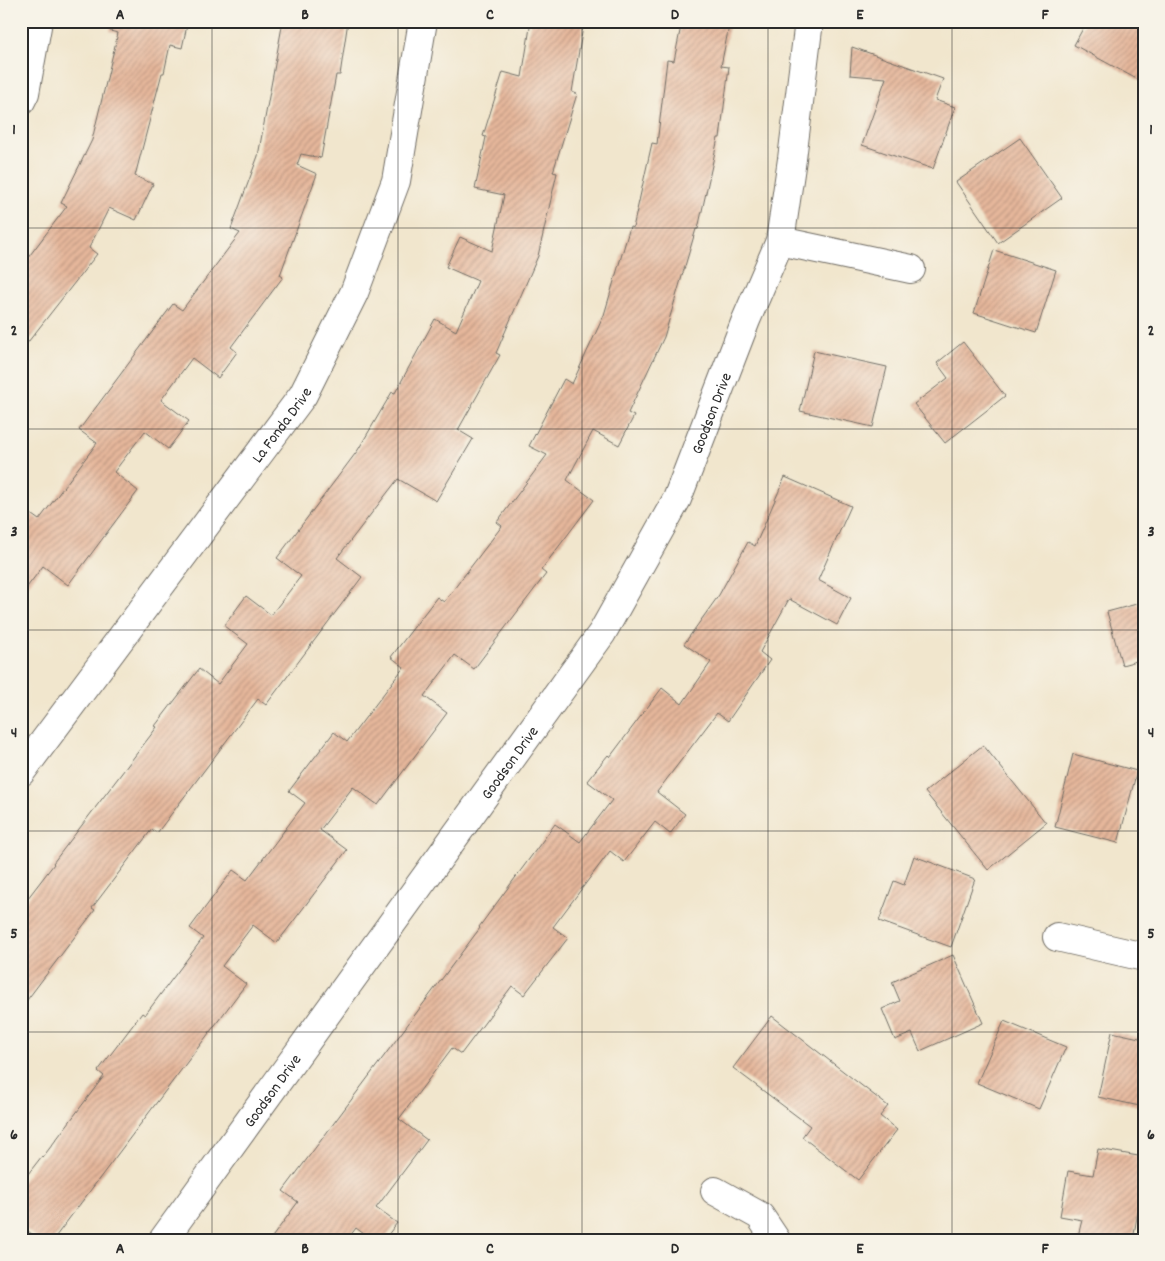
<svg xmlns="http://www.w3.org/2000/svg" width="1165" height="1261" font-family="Dekko,sans-serif">
<style>
.building{fill:url(#building-hatch)}
.lines{fill:none;stroke-linecap:round;stroke-linejoin:round}
.minor-casing{stroke:#706c64;stroke-width:30}
.minor{stroke:#fff;stroke-width:28}
.grid{fill:none;stroke:#2b2b2b;stroke-width:1;stroke-opacity:0.55}
.labels{text-anchor:middle;stroke-width:5;stroke-linejoin:round;paint-order:stroke}
.street-label{font-size:16px;fill:#2b2b2b;stroke:#f7f3e8}
.neatline{fill:none;stroke:#2b2b2b;stroke-width:2}
.grid-label{font-size:16px;text-anchor:middle;font-weight:bold;fill:#2b2b2b}
</style>
<defs>
<pattern id="building-hatch" width="6" height="6" patternUnits="userSpaceOnUse" patternTransform="scale(1.25)"><rect width="6" height="6" fill="#e6b79b"/><path d="M-1 1l2-2M0 6l6-6M5 7l2-2" fill="none" stroke="#bb957f"/></pattern>
</defs>
<rect width="100%" height="100%" fill="#f7f3e8"/>
<filter id="ink" filterUnits="userSpaceOnUse"><feTurbulence type="fractalNoise" baseFrequency=".02" numOctaves="2"/><feDisplacementMap in="SourceGraphic" scale="10" xChannelSelector="R" yChannelSelector="G"/><feConvolveMatrix kernelMatrix="1 2 1 2 8 2 1 2 1" color-interpolation-filters="sRGB"/></filter>
<filter id="wash" filterUnits="userSpaceOnUse"><feTurbulence type="fractalNoise" baseFrequency=".0096" numOctaves="4" result="noise"/><feDisplacementMap in="SourceGraphic" scale="20" xChannelSelector="R" yChannelSelector="G"/><feGaussianBlur stdDeviation="1.12" result="paint"/><feColorMatrix in="noise" values="0 0 0 0 0 0 0 0 0 0 0 0 0 0 0 0 0 1.4 0 .05"/><feComposite in="paint" operator="in"/></filter>
<g filter="url(#wash)">
<rect width="100%" height="100%" fill="#f1e6cd"/>
<g id="blocks">
<g class="building">
<polygon points="111,21 188,21 182,48 170,45 164,73 162,73 135,176 153,184 136,220 109,208 89,248 97,254 21,351 21,267 67,206 61,203 92,140 118,33 110,31"/>
<polygon points="283,21 348,21 340,75 336,75 321,158 301,154 297,165 317,174 280,275 283,277 231,347 237,352 218,378 192,358 161,400 189,421 168,449 145,431 114,472 138,491 68,585 43,566 21,595 21,507 39,520 97,443 79,430 173,304 182,310 240,233 231,229 258,156"/>
<polygon points="531,21 584,21 572,92 577,94 553,172 557,173 538,256 496,353 500,355 458,430 473,439 436,501 398,479 337,558 362,577 266,705 258,699 157,833 152,829 92,908 95,910 21,1008 21,907 54,864 53,863 157,727 155,726 199,669 218,684 248,644 224,626 246,596 271,615 301,576 277,558 358,450 392,392 395,393 435,319 456,331 478,281 446,267 460,237 492,251 504,195 475,189 486,137 483,136 503,72 522,77"/>
<polygon points="682,21 730,21 721,66 729,67 720,138 718,138 698,229 696,229 664,337 628,413 634,416 619,445 593,431 567,480 594,500 541,570 546,574 474,669 455,655 424,696 447,713 378,805 353,787 320,830 347,850 277,943 253,925 222,966 246,984 53,1240 40,1240 21,1226 21,1183 42,1156 43,1157 104,1076 98,1071 142,1013 145,1015 203,938 190,928 233,870 247,880 305,803 289,791 334,732 347,742 404,667 391,657 437,597 444,602 502,526 497,522 547,455 529,446 564,379 572,384 604,315 630,227 633,228 652,143 657,144 667,60 674,61"/>
<polygon points="1087,21 1144,21 1144,83 1074,45"/>
<polygon points="852,47 943,79 935,100 955,107 933,169 862,145 886,78 850,75"/>
<polygon points="1020,138 1062,198 998,243 956,182"/>
<polygon points="994,250 1056,270 1036,333 974,313"/>
<polygon points="963,342 1005,396 945,443 914,404 948,378 937,363"/>
<polygon points="814,351 887,367 873,427 800,411"/>
<polygon points="785,477 851,506 818,580 851,598 837,625 789,599 760,652 770,660 728,721 717,713 657,792 685,814 670,834 655,822 624,862 610,851 553,927 568,938 524,995 512,986 461,1054 452,1048 399,1119 427,1140 376,1208 397,1223 384,1240 372,1240 356,1228 347,1240 270,1240 298,1202 283,1191 480,928 479,927 555,824 580,842 612,800 587,781 608,755 610,757 662,688 682,704 711,662 684,644 719,595 748,542 755,546"/>
<polygon points="1144,602 1144,659 1122,665 1107,612"/>
<polygon points="983,745 1046,823 988,870 925,792"/>
<polygon points="1073,754 1137,771 1118,843 1055,827"/>
<polygon points="914,856 975,879 951,947 879,921 894,881 904,885"/>
<polygon points="953,955 983,1023 920,1051 912,1033 895,1040 882,1009 900,1001 892,982"/>
<polygon points="772,1016 888,1106 880,1116 897,1130 858,1180 802,1137 810,1126 733,1068"/>
<polygon points="1004,1021 1066,1047 1039,1109 977,1083"/>
<polygon points="1112,1032 1144,1039 1144,1107 1098,1097"/>
<polygon points="1098,1149 1144,1157 1144,1177 1133,1240 1077,1240 1082,1220 1060,1216 1068,1171 1093,1175"/>
</g>
</g>
</g>
<g filter="url(#ink)">
<use href="#blocks" fill-opacity="0" stroke="#706c64" stroke-width="1"/>
<g class="lines">
<g class="minor-casing">
<g id="minor">
<polyline points="21,101 25,93 38,21"/>
<polyline points="780,241 911,269"/>
<path id="s1" d="M21 772 303 395 354 293 396 181 423 21"/>
<polyline points="1057,937 1144,957"/>
<polyline points="715,1191 760,1216 776,1240"/>
<path id="s2" d="M163 1240 602 633 677 499 746 320 780 241 792 159 809 21"/>
</g>
</g>
<use href="#minor" class="minor"/>
</g>
</g>
<path class="grid" d="M212 21V1240M398 21V1240M582 21V1240M768 21V1240M952 21V1240M21 228H1144M21 429H1144M21 630H1144M21 831H1144M21 1032H1144"/>
<g class="labels">
<g class="street-label">
<text dy="6" stroke="none"><textPath href="#s2" startOffset="995">Goodson Drive</textPath></text>
<text dy="6" stroke="none"><textPath href="#s1" startOffset="434">La Fonda Drive</textPath></text>
<text dy="6" stroke="none"><textPath href="#s2" startOffset="590">Goodson Drive</textPath></text>
<text dy="6" stroke="none"><textPath href="#s2" startOffset="185">Goodson Drive</textPath></text>
</g>
</g>
<rect width="1165" height="1261" fill="none" stroke="#f7f3e8" stroke-width="55"/>
<rect x="28" y="28" width="1110" height="1206" class="neatline"/>
<g class="grid-label">
<text x="120" y="19">A</text>
<text x="305" y="19">B</text>
<text x="490" y="19">C</text>
<text x="675" y="19">D</text>
<text x="860" y="19">E</text>
<text x="1045" y="19">F</text>
<text x="14" y="134">1</text>
<text x="1151" y="134">1</text>
<text x="14" y="335">2</text>
<text x="1151" y="335">2</text>
<text x="14" y="536">3</text>
<text x="1151" y="536">3</text>
<text x="14" y="737">4</text>
<text x="1151" y="737">4</text>
<text x="14" y="938">5</text>
<text x="1151" y="938">5</text>
<text x="14" y="1139">6</text>
<text x="1151" y="1139">6</text>
<text x="120" y="1253">A</text>
<text x="305" y="1253">B</text>
<text x="490" y="1253">C</text>
<text x="675" y="1253">D</text>
<text x="860" y="1253">E</text>
<text x="1045" y="1253">F</text>
</g>
</svg>
